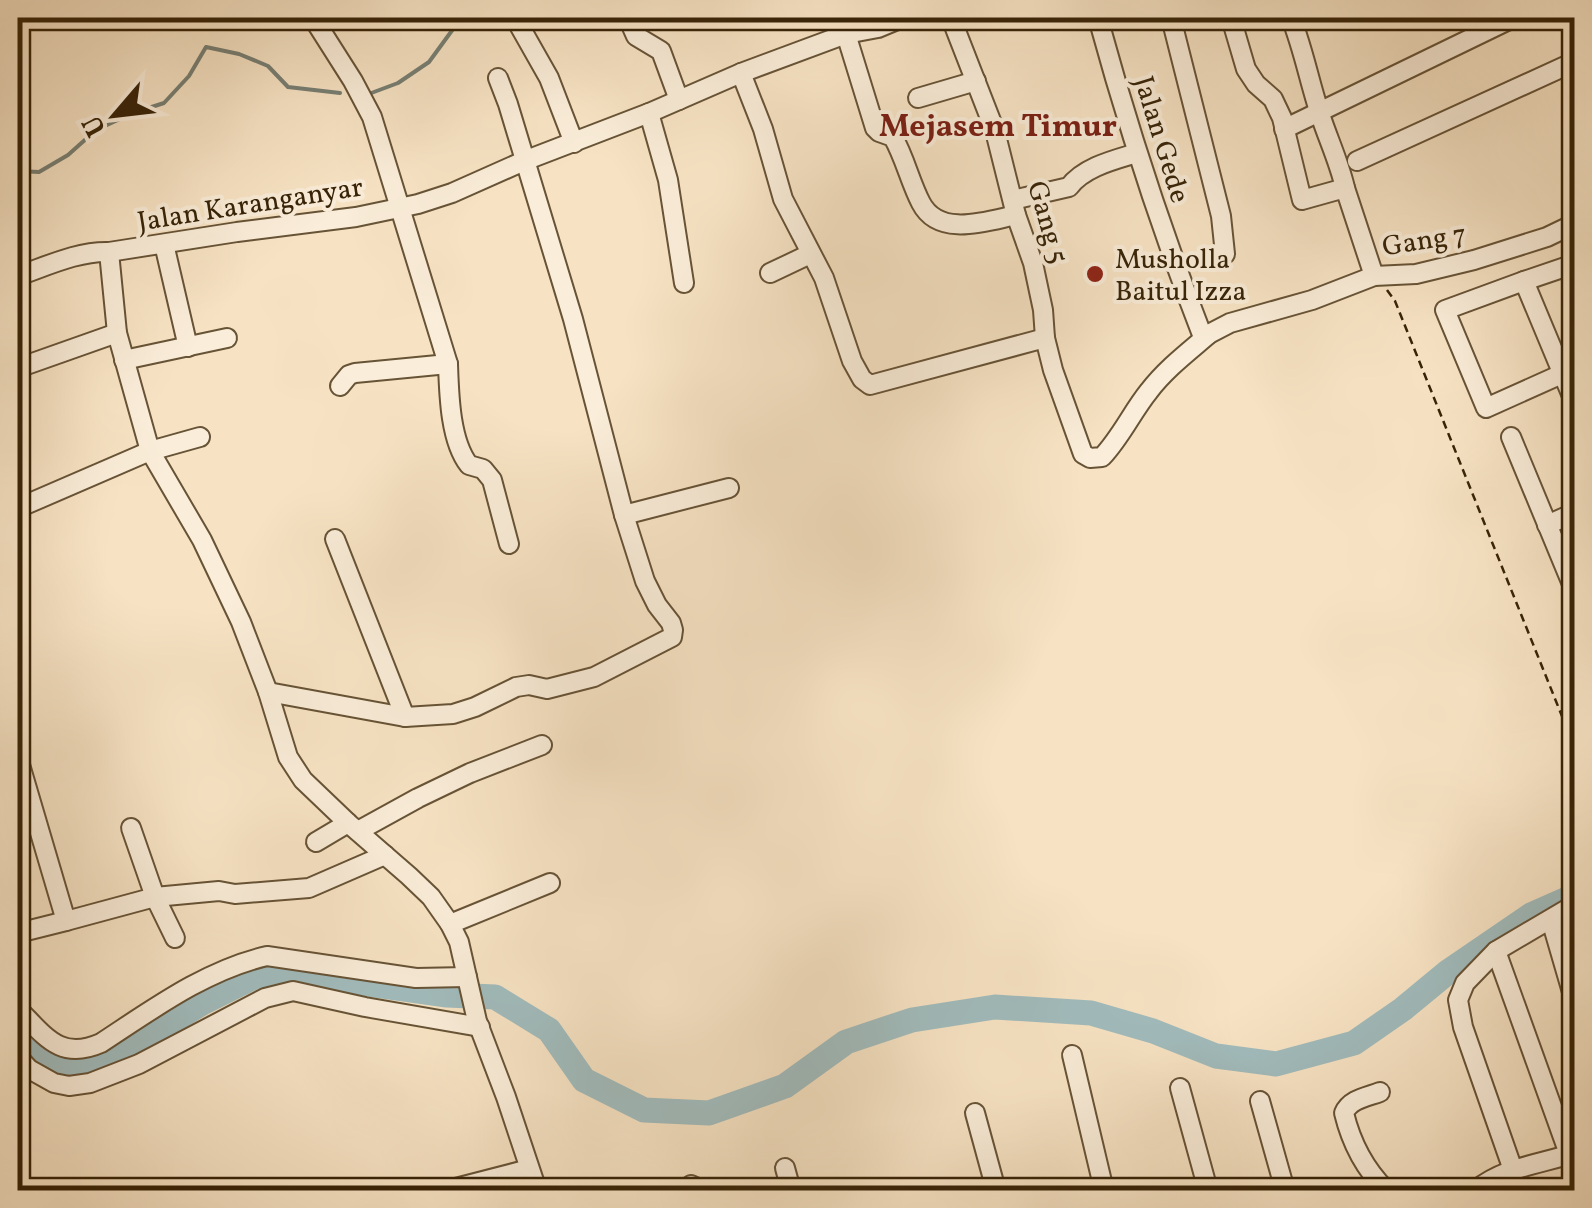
<svg xmlns="http://www.w3.org/2000/svg" width="1592" height="1208" font-family="Vollkorn,serif">
<style>
.lines{fill:none;stroke-linecap:round;stroke-linejoin:round}
.stream{stroke:#777f74;stroke-width:4}
.river{stroke:#a1bcbd;stroke-width:25}
.minor-casing{stroke:#675336;stroke-width:22}
.path{stroke:#372307;stroke-width:2.5;stroke-dasharray:8 5;stroke-linecap:butt}
.minor{stroke:#faedd9;stroke-width:18}
.poi-dot{fill:#8f2418;stroke:#faedd9;stroke-width:4}
.labels{text-anchor:middle;stroke-width:8;stroke-linejoin:round;paint-order:stroke}
.street-label{font-size:28px;fill:#372307;stroke:#faedd9}
.poi-label{font-size:28px;fill:#372307;stroke:#faedd9;text-anchor:start}
.quarter-label{font-size:32px;font-weight:bold;fill:#7a1f14;stroke:#faedd9}
</style>
<rect width="100%" height="100%" fill="#f7e3c4"/>
<filter id="stains"><feTurbulence type="fractalNoise" baseFrequency=".002" numOctaves="4"/><feColorMatrix values="0 0 0 0 .2 0 0 0 0 .09 0 0 0 0 .02 0 0 0 .5 -.17"/></filter>
<radialGradient id="worn" r=".72"><stop offset=".6" stop-color="#630" stop-opacity="0"/><stop offset="1" stop-color="#630" stop-opacity=".3"/></radialGradient>
<g class="lines">
<g class="stream">
<polyline points="366,95 398,83 429,62 456,25 457,18"/>
<polyline points="18,171 39,172 68,155 96,130 133,113 164,103 189,76 206,47 239,54 268,66 288,87 340,93"/>
</g>
<polyline class="river" points="18,1033 52,1064 97,1068 202,1003 256,976 340,980 447,995 495,997 549,1030 584,1080 644,1110 709,1113 785,1086 846,1042 912,1020 995,1007 1091,1013 1153,1031 1216,1056 1276,1064 1354,1043 1403,1009 1449,971 1531,915 1574,896"/>
<g class="minor-casing">
<g id="minor">
<polyline points="20,18 28,20 38,18"/>
<path d="M313 18 353 81 372 117 448 364C449 394 450 441 469 465L483 469 492 480 509 544"/>
<polyline points="515,18 549,78 574,143"/>
<polyline points="628,18 636,36 661,51 679,100"/>
<path d="M951 18 995 131 1016 215 1033 263 1043 310 1045 338 1053 370 1083 454 1090 458 1102 457C1121 437 1132 412 1149 391 1166 369 1187 353 1208 335"/>
<path d="M1098 18C1127 124 1161 229 1201 332L1205 336 1230 323 1312 300 1374 276 1416 274 1474 260 1547 237 1574 224"/>
<polyline points="1171,18 1221,216 1225,254"/>
<polyline points="1231,18 1246,69 1256,84 1273,99 1282,118 1302,200 1345,188 1374,276"/>
<path d="M1291 18C1303 48 1309 80 1319 111 1327 137 1339 161 1345 188"/>
<path d="M846 34 875 128 879 132 893 137C905 158 910 182 921 203 939 238 987 221 1016 215"/>
<polyline points="741,73 763,129 783,199 824,278 852,361 862,379 870,385 1045,338"/>
<polyline points="918,98 976,81"/>
<polyline points="649,113 668,180 684,283"/>
<polyline points="1284,129 1513,18"/>
<polyline points="1357,161 1574,62"/>
<path d="M1013 200 1069 187C1084 167 1114 160 1137 153"/>
<polyline points="164,244 188,347"/>
<polyline points="1574,264 1524,281 1574,401"/>
<polyline points="770,273 810,254"/>
<path d="M18 276C47 266 78 251 109 252"/>
<polyline points="1524,281 1445,310 1486,408 1564,373"/>
<polyline points="124,360 227,338"/>
<polyline points="18,368 117,333"/>
<polyline points="340,386 349,375 355,373 448,364"/>
<polyline points="1511,437 1574,589"/>
<polyline points="18,508 150,451 200,437"/>
<polyline points="624,515 729,488"/>
<polyline points="1547,525 1574,513"/>
<polyline points="335,539 405,717"/>
<polyline points="268,692 405,717 453,714 475,707 516,687 529,685 547,689 594,677 672,637 673,630 671,623 657,605 645,581 624,515 573,319 508,104 498,78"/>
<polyline points="18,758 66,921 155,897 219,891 235,894 309,888 385,855"/>
<polyline points="131,828 155,897 175,938"/>
<polyline points="358,831 418,798 470,773 542,745"/>
<polyline points="316,842 348,823"/>
<polyline points="1551,920 1574,999"/>
<polyline points="450,924 550,883"/>
<polyline points="18,933 66,921"/>
<polyline points="1496,951 1569,1154"/>
<path d="M18 1009C45 1036 60 1061 101 1043 153 1009 206 970 267 956L416 978 467 977"/>
<polyline points="1072,1055 1104,1190"/>
<polyline points="18,1057 29,1069 54,1083 69,1086 90,1083 139,1064 265,998 293,991 365,1007 480,1027"/>
<polyline points="1180,1088 1208,1190"/>
<path d="M1380 1092C1367 1097 1350 1099 1344 1113 1351 1142 1365 1169 1386 1190"/>
<polyline points="1260,1101 1285,1190"/>
<polyline points="975,1113 996,1190"/>
<polyline points="785,1168 791,1190"/>
<polyline points="1513,1170 1463,1027 1458,1000 1465,983 1496,951 1574,905"/>
<polyline points="691,1185 702,1190"/>
<polyline points="448,1190 529,1169"/>
<polyline points="537,1190 506,1097 477,1021 459,942 450,924 431,897 409,876 348,823 303,780 288,757 268,692 241,622 202,540 150,451 117,333 109,252 237,232 356,217 418,204 452,193 524,161 649,113 741,73 846,34 878,28 902,18"/>
<path d="M1476 1190C1504 1167 1541 1164 1574 1153"/>
</g>
</g>
<polyline class="path" points="1387,290 1395,301 1574,746"/>
<use href="#minor" class="minor"/>
</g>
<circle class="poi-dot" cx="1095" cy="274" r="10"/>
<g class="labels">
<g class="street-label">
<text transform="translate(1163 139) rotate(73)" y="10">Jalan Gede</text>
<text transform="translate(250 203) rotate(-9)" y="10">Jalan Karanganyar</text>
<text transform="translate(1049 222) rotate(74)" y="10">Gang 5</text>
<text transform="translate(1424 239) rotate(-9)" y="10">Gang 7</text>
</g>
<g class="poi-label">
<text x="1115" y="268">Musholla<tspan x="1115" dy="32">Baitul Izza</tspan></text>
</g>
<g class="quarter-label">
<text x="998" y="136">Mejasem Timur</text>
</g>
</g>
<rect width="1592" height="1208" fill="none" stroke="#f7e3c4" stroke-width="60"/>
<rect x="20" y="20" width="1552" height="1168" fill="none" stroke="#372307" stroke-width="5"/>
<rect x="30" y="30" width="1532" height="1148" fill="none" stroke="#372307" stroke-width="2.5"/>
<g transform="translate(115 115) rotate(242)" stroke="#faedd9" stroke-width="8" paint-order="stroke">
<path d="M0-8L18 38L0 25L-18 38Z" fill="#372307"/>
<text y="-15" font-size="28" font-weight="bold" text-anchor="middle" fill="#372307">U</text>
</g>
<rect width="100%" height="100%" filter="url(#stains)"/>
<rect width="100%" height="100%" fill="url(#worn)"/>
</svg>
